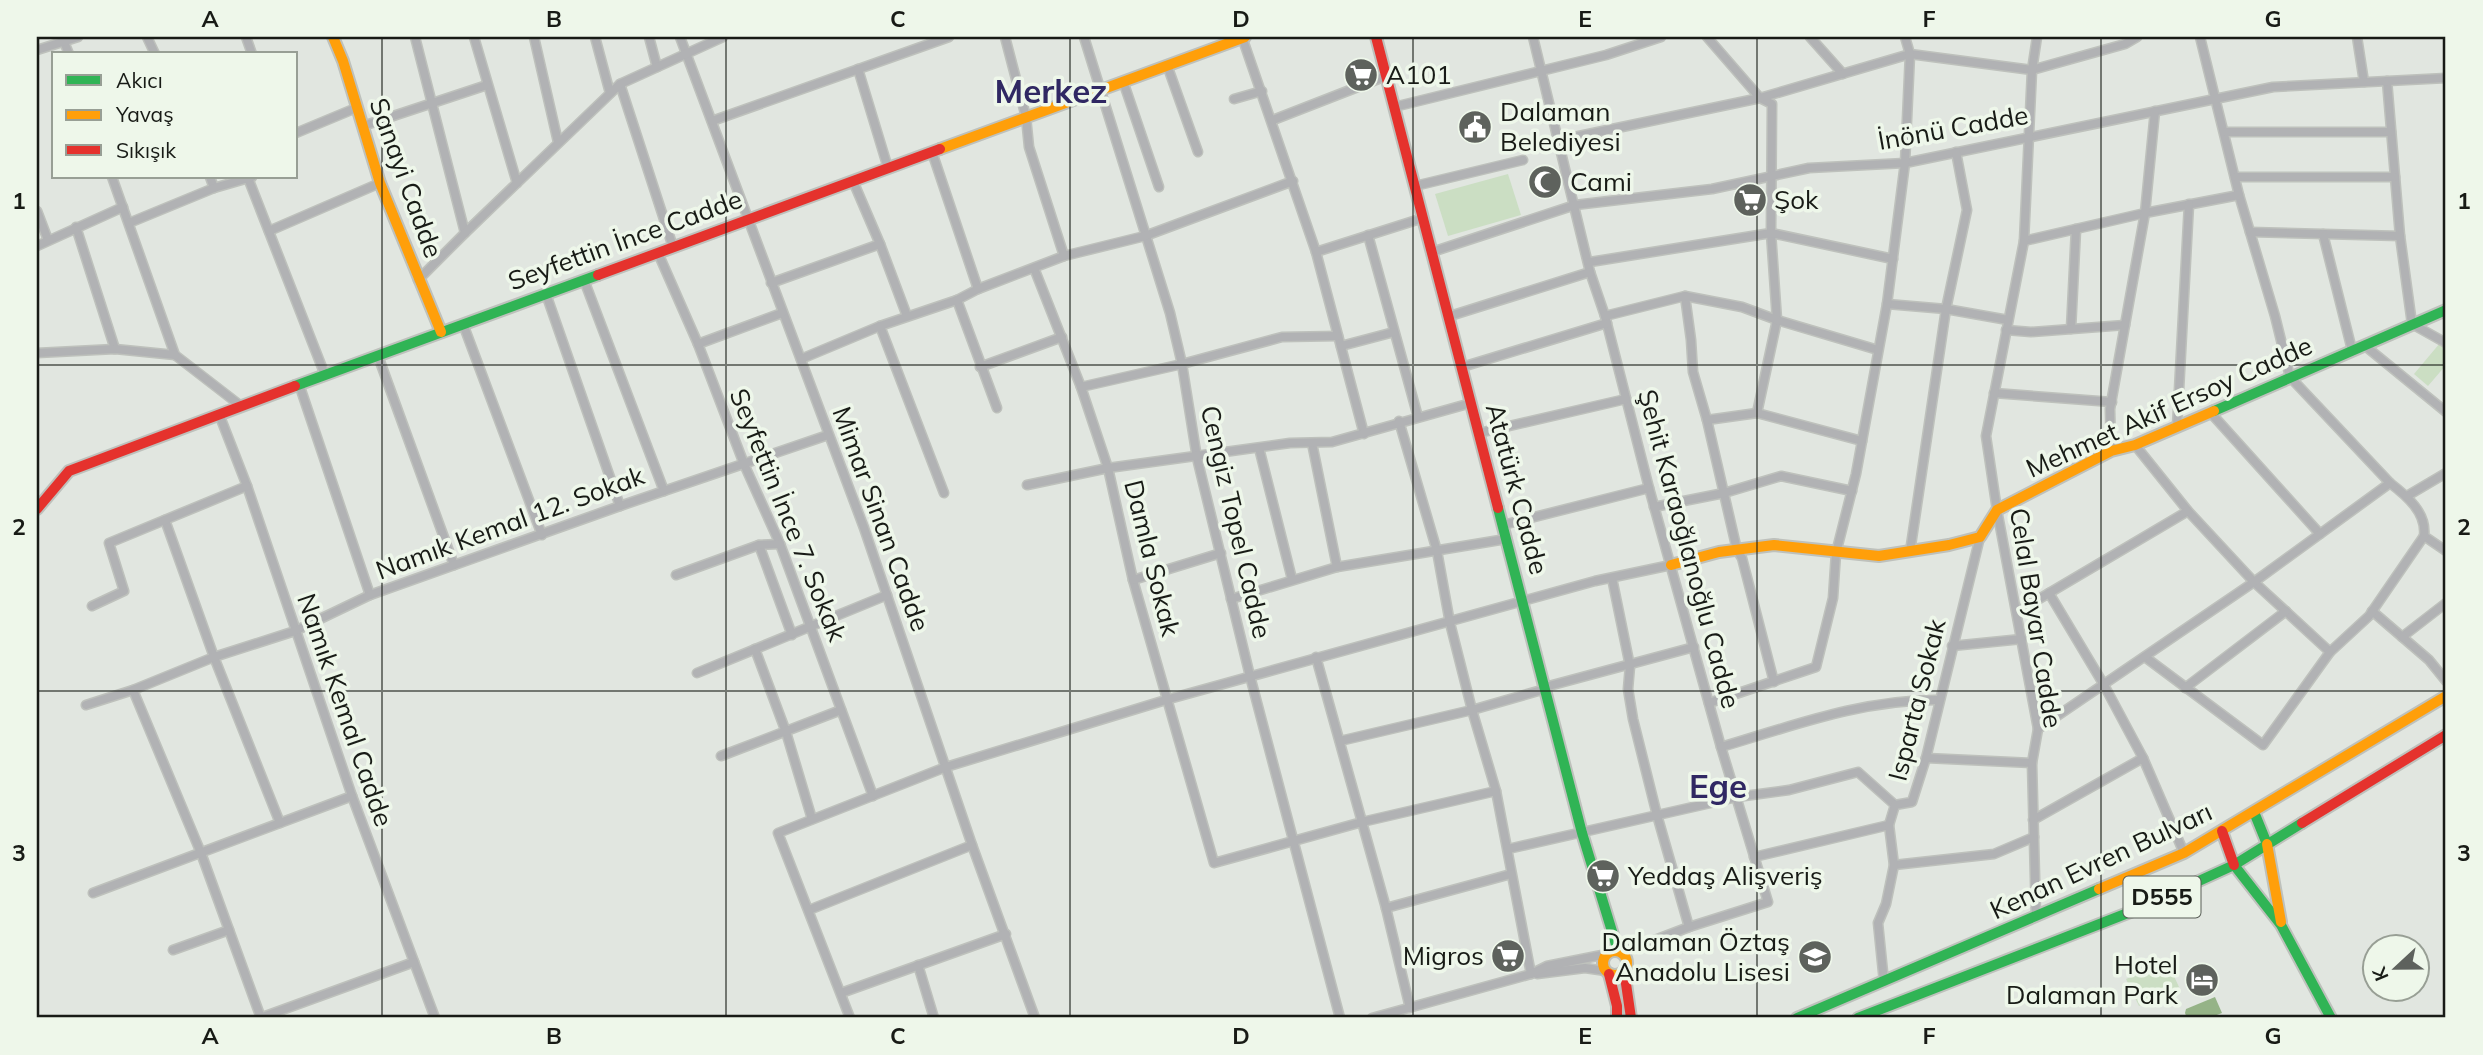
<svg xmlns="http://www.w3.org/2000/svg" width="2483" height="1055" font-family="Mulish,sans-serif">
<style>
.green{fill:#cbdec3}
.water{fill:#95b387}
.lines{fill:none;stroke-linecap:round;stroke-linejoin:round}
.street-casing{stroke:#bec1bc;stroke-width:11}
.fast-casing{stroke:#bec1bc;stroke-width:14}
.slow-casing{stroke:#bec1bc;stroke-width:14}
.jam-casing{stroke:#bec1bc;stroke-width:14}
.street{stroke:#b1b2b4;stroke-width:8}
.fast{stroke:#30b455;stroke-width:10}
.slow{stroke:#ff9f0a;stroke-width:10}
.jam{stroke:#e5322d;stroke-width:10}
.grid{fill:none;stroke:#181b16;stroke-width:2;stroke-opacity:0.55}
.labels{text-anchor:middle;stroke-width:7;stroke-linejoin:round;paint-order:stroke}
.shield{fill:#eef7ea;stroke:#585d56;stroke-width:2}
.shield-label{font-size:24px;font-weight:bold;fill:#181b16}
.poi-label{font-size:26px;fill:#181b16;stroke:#eef7ea;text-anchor:start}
.street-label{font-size:26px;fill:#181b16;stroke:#eef7ea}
.district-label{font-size:33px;font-weight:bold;fill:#302863;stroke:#eef7ea}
.neatline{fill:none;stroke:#181b16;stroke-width:2.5}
.grid-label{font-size:23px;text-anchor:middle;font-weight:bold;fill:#181b16}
</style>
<rect width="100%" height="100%" fill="#e1e6e0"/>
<g class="green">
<polygon points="1508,174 1521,215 1448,236 1435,194"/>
<polygon points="2440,343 2446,349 2446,365 2428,386 2414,374"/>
<polygon points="2167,961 2179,987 2139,1006 2126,979"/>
</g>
<polygon class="water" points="2215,997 2222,1013 2209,1018 2187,1018 2185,1013 2186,1009"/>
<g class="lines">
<g class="street-casing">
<g id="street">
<polyline points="62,37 69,54"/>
<polyline points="147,37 155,54"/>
<polyline points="246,37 252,54"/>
<polyline points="415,37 465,233"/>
<polyline points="474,37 517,183"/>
<polyline points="534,37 558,142"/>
<polyline points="595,37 610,93"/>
<polyline points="649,37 657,67"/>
<polyline points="680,37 864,528 972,845 1035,1018"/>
<polyline points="1005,37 1026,117 1029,147 1064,256"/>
<polyline points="1084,37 1170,313 1182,364 1197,458 1250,676 1340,1018"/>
<polyline points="1242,37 1316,252 1364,434"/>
<polyline points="1533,37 1590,272 1605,316 1649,488 1721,747 1768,902 1689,927 1621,953"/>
<polyline points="1707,37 1760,98 1772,104 1771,233 1777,320 1757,413"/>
<polyline points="1810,37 1843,74"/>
<path d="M2200 37 2239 195 2275 316 2290 377 2390 483C2407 496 2427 513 2424 536L2446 551"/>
<polyline points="2357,37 2364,82"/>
<polyline points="37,50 78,37"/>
<polyline points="1167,65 1198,152"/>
<polyline points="858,69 888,168"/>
<polyline points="1123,81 1159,187"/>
<polyline points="2387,81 2400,236 2412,324 2446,343"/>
<polyline points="620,84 673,247"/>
<polyline points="1234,99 1262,91"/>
<polyline points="1394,107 1606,55 1661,37"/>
<polyline points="1273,120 1386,76"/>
<polyline points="712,121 949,37"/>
<polyline points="363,126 487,85"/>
<polyline points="2225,132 2391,132"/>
<polyline points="296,133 356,108"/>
<polyline points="1560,140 1760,98 1910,54 2032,70 2125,44 2137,37"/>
<polyline points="932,152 978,289"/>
<polyline points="112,177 175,355 241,406"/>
<polyline points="210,177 214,188"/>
<polyline points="2235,177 2395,177"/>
<polyline points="248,178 325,375"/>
<polyline points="853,181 880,244 907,316"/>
<polyline points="1415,186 1523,160"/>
<polyline points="37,211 48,240"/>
<polyline points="129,223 214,188 252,177"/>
<polyline points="76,227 115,349"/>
<polyline points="269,231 380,183"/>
<polyline points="2250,232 2400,236"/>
<polyline points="2323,234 2352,350"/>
<polyline points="1368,235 1418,417"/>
<polyline points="2024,241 2145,213 2239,195"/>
<polyline points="37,246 123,207"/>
<polyline points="1316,252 1423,218"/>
<polyline points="1432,252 1575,205 1712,189 1809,168 1905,163 2273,87 2446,78"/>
<polyline points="658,253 698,344 744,464 780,544 873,796"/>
<polyline points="1590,262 1771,233 1893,259"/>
<polyline points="1034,268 1081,387 1108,468 1133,580 1214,863 1362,822 1496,791"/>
<polyline points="418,280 465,233 620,84 723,37"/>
<polyline points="584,280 664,491"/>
<polyline points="771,283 880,244"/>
<polyline points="546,294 620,506"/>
<polyline points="1685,296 1691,340 1693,372 1707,420 1737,550 1742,558 1774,682"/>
<polyline points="957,300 997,408"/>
<polyline points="1887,304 1946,309 2008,320"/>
<polyline points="1450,316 1590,272"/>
<polyline points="1605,316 1685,296 1742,307 1777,320 1878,350"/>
<polyline points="463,324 542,535"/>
<polyline points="880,326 944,493"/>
<polyline points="2071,329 2076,229"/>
<polyline points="2006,330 2031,332 2125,325"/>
<polyline points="698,344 782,313"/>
<polyline points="2364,345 2446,412"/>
<polyline points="1341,346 1394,332"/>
<polyline points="37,353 115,349 175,355"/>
<polyline points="378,356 454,565"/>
<polyline points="801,359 880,326 957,300 978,289 1064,256 1145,236 1293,181"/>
<polyline points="980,367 1062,337"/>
<polyline points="1462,367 1607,323"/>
<polyline points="299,384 370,595"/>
<polyline points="1081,387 1182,364 1282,337 1338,336"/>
<polyline points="1994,393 2112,402"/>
<polyline points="2210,412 2320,534"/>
<polyline points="219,414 247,486 352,796 435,1018"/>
<polyline points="1707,420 1757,413 1862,441"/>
<polyline points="1399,421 1437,551 1450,623 1472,710 1496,791 1531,974"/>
<polyline points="2177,427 2189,204"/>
<polyline points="1479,433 1626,399"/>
<polyline points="1312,443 1337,567"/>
<polyline points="2135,445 2188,511 2254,582 2330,652"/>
<polyline points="1259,448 1292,579"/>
<polyline points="2111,451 2110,409 2145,213 2155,111"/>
<polyline points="1027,485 1108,468 1290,443 1332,442 1471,403"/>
<polyline points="2407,496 2446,473"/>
<polyline points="1654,507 1724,493 1781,476 1852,491"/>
<polyline points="165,520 214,657 280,823"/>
<polyline points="1503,525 1649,488"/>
<polyline points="759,545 792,635"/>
<polyline points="1910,552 1946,309 1967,210 1956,152"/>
<polyline points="676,575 759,545 780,544"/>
<polyline points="1612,578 1630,666 1628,689 1633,719 1657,815 1689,927"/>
<polyline points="1133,580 1221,553"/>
<polyline points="2049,593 2104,685 2143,758 2184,853"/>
<polyline points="1231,599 1337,567 1506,539"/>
<polyline points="92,606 124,591 109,543 247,486"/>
<polyline points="2372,611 2429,660 2446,681"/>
<polyline points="2017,612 2188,511"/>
<polyline points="2402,637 2446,603"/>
<polyline points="1952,646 2022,639"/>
<polyline points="755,649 786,732 812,819"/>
<polyline points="1316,657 1386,908 1410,1008"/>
<polyline points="2145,657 2263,745 2330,652 2369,616 2424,536"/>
<polyline points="697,673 887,595"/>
<polyline points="1545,687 1694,647"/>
<polyline points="2185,688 2286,611"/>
<polyline points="133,690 201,853 261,1018"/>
<polyline points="1709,703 1816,667 1833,598 1836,553 1856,474 1887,304 1905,163 1910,54 1905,37"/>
<polyline points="86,705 133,690 214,657 295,631 370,595 620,506 828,435"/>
<polyline points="2038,729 2254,582 2390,483"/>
<polyline points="1340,741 1472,710 1545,689"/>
<path d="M1721 747C1792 726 1864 699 1939 700"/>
<polyline points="721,756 841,710"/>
<polyline points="1926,758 2032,763"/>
<polyline points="2033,820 2143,758"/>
<polyline points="1508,849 1737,797 1789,790 1858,772 1895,805"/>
<polyline points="1754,857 1889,825"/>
<polyline points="1894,865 1994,854 2034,837"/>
<polyline points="93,893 352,796"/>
<polyline points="1386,908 1511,874"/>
<polyline points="809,910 972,845"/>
<polyline points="2036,917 2032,763 2038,729 1997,510 1986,436 2024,241 2032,70 2037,37"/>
<polyline points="173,950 229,930"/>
<polyline points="918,965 934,1018"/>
<polyline points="1537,974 1585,968 1606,971"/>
<polyline points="1884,982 1878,923 1886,904 1894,865 1889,825 1895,805 1912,802 1926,758 1980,537"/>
<polyline points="841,993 1006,934"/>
<polyline points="260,1018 414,962"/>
<polyline points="850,1018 778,833 946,767 1169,699 1595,581 1671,565"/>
<polyline points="1372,1018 1531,974 1547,966 1607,954"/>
</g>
</g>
<g class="fast-casing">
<g id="fast">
<polyline points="295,386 598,275"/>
<polyline points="2214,411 2446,310"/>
<polyline points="1498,508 1582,833 1618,951"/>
<polyline points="2254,812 2267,844"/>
<polyline points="2234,865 2281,925 2331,1018"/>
<polyline points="1797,1018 2099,889"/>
<polyline points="1858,1018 2133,911 2234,865 2302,823"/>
</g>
</g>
<g class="slow-casing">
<g id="slow">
<polyline points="333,37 343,61 380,183 441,332"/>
<polyline points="940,149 1245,37"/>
<polyline points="1671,565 1719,552 1774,545 1879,556 1949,545 1980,537 1997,510 2111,451 2135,445 2214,411"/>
<polyline points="2267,844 2281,922"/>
<polyline points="2099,889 2184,853 2446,696"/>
<circle cx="1615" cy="963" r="12"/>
</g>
</g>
<g class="jam-casing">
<g id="jam">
<polyline points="1376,37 1498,508"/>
<polyline points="598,275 940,149"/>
<polyline points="37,509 69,471 295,386"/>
<polyline points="2302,823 2446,735"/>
<polyline points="2222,831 2234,865"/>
<polyline points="1624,970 1631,1018"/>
<polyline points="1609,974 1617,1006 1617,1018"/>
</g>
</g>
<use href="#street" class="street"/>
<use href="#fast" class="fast"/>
<use href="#slow" class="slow"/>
<use href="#jam" class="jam"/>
</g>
<path class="grid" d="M382 37V1018M726 37V1018M1070 37V1018M1413 37V1018M1757 37V1018M2101 37V1018M37 365H2446M37 691H2446"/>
<defs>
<g id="supermarket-disc" transform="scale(1.75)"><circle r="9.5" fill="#5e625d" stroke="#eef7ea"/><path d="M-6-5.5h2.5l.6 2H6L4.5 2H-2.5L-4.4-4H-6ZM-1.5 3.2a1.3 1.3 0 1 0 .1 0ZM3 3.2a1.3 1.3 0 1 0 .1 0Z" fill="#fff"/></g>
<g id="civic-disc" transform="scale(1.75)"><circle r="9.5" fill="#5e625d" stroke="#eef7ea"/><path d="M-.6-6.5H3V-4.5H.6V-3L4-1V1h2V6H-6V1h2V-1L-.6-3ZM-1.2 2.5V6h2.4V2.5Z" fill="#fff"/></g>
<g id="mosque-disc" transform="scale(1.75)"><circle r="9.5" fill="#5e625d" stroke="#eef7ea"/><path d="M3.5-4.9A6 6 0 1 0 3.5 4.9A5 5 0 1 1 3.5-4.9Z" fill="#fff"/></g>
<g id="school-disc" transform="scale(1.75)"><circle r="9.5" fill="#5e625d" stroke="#eef7ea"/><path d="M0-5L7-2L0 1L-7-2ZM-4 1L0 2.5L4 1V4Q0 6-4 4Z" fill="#fff"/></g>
<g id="hotel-disc" transform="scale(1.75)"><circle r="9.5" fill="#5e625d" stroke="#eef7ea"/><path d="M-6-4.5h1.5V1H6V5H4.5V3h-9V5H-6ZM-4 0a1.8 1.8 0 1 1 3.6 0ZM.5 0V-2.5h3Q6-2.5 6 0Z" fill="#fff"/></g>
</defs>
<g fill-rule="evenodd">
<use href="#supermarket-disc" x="1361" y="75"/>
<use href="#civic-disc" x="1475" y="127"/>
<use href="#mosque-disc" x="1545" y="182"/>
<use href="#supermarket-disc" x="1750" y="200"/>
<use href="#supermarket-disc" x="1603" y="876"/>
<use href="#supermarket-disc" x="1508" y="956"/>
<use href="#school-disc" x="1815" y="957"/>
<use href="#hotel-disc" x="2202" y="980"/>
</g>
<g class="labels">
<rect class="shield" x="2123.5" y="876.5" width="77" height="41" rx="5"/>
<g class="shield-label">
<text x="2162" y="905">D555</text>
</g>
<g class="poi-label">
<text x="1386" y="84">A101</text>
<text x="1500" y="121">Dalaman<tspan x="1500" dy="30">Belediyesi</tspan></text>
<text x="1570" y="191">Cami</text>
<text x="1774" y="209">Şok</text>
<text x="1628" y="885">Yeddaş Alişveriş</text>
<text x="1790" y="951" text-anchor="end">Dalaman Öztaş<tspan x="1790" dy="30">Anadolu Lisesi</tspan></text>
<text x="1484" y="965" text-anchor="end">Migros</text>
<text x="2178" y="974" text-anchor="end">Hotel<tspan x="2178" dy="30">Dalaman Park</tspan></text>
</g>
<g class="street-label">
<text transform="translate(1953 128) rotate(-10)" y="9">İnönü Cadde</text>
<text transform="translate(406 178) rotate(70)" y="9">Sanayi Cadde</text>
<text transform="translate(625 240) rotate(-20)" y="9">Seyfettin İnce Cadde</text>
<text transform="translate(2169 407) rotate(-24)" y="9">Mehmet Akif Ersoy Cadde</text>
<text transform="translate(1517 489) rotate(75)" y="9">Atatürk Cadde</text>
<text transform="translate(788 515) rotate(68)" y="9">Seyfettin İnce 7. Sokak</text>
<text transform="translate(881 519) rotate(70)" y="9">Mimar Sinan Cadde</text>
<text transform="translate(1236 522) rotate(77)" y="9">Cengiz Topel Cadde</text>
<text transform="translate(510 523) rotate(-20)" y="9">Namık Kemal 12. Sokak</text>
<text transform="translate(1689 549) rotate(75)" y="9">Şehit Karaoğlanoğlu Cadde</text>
<text transform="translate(1152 558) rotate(76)" y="9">Damla Sokak</text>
<text transform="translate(2036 618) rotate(81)" y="9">Celal Bayar Cadde</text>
<text transform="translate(1917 700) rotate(-76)" y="9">Isparta Sokak</text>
<text transform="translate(345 710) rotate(71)" y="9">Namık Kemal Cadde</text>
<text transform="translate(2101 861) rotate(-25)" y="9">Kenan Evren Bulvarı</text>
</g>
<g class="district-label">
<text x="1051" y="103">Merkez</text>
<text x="1718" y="798">Ege</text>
</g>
</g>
<rect width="2483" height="1055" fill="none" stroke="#eef7ea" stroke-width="77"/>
<rect x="52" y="52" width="245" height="126" fill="#eef7ea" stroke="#989f95" stroke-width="2"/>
<rect x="66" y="75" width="35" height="10" fill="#30b455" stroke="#989f95" stroke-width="2"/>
<text x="116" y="88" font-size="21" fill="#181b16">Akıcı</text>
<rect x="66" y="110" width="35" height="10" fill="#ff9f0a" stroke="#989f95" stroke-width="2"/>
<text x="116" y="122" font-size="21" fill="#181b16">Yavaş</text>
<rect x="66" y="145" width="35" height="10" fill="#e5322d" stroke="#989f95" stroke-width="2"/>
<text x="116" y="158" font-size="21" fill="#181b16">Sıkışık</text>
<g transform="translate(2396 968) rotate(248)"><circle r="33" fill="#eef7ea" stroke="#989f95" stroke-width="2"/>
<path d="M0-5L12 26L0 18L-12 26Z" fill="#5e625d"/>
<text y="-10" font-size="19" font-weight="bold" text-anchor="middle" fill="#181b16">K</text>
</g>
<rect x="38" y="38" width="2406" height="978" class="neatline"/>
<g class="grid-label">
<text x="210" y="27">A</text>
<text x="554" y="27">B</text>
<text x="898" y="27">C</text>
<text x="1241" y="27">D</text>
<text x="1585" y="27">E</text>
<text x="1929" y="27">F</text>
<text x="2273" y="27">G</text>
<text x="19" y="209">1</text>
<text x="2464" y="209">1</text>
<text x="19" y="535">2</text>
<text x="2464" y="535">2</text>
<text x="19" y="861">3</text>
<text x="2464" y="861">3</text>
<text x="210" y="1044">A</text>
<text x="554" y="1044">B</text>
<text x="898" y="1044">C</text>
<text x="1241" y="1044">D</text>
<text x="1585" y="1044">E</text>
<text x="1929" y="1044">F</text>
<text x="2273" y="1044">G</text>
</g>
</svg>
